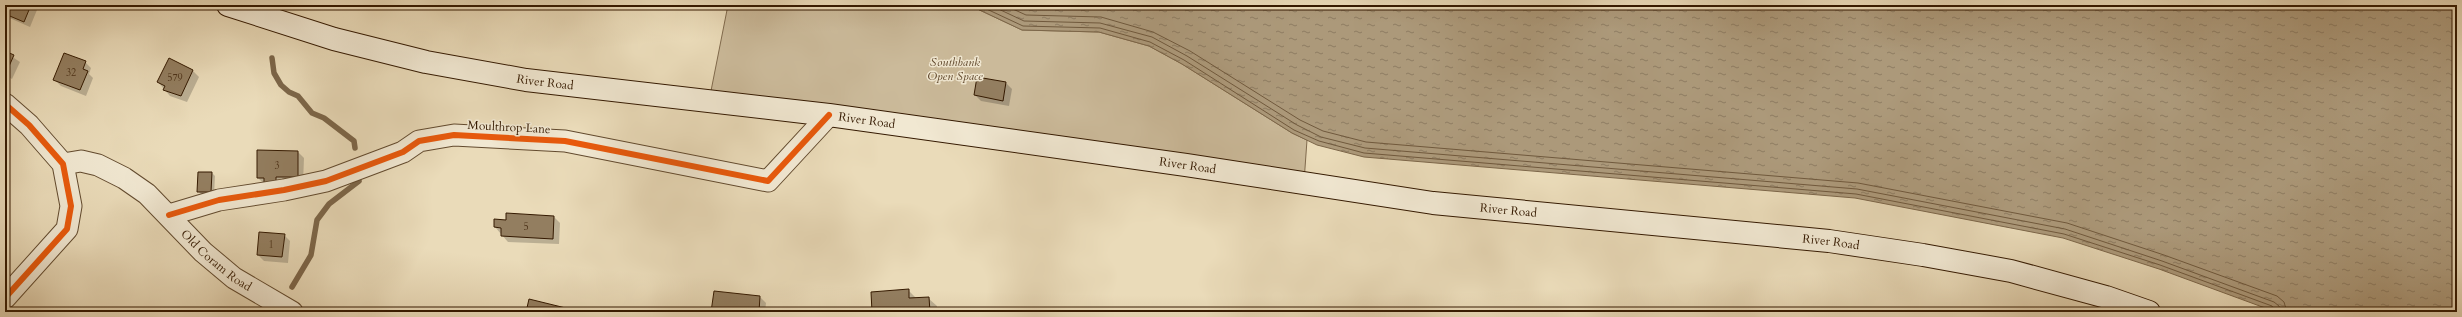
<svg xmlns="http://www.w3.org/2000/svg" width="2462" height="317" font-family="Cardo,serif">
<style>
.green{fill:#cbba9a;stroke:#806a4d}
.water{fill:url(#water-ripples);stroke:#7c6649}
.shadow{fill:#0003}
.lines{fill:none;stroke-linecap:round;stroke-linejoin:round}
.shore{stroke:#70593d;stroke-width:1}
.stream{stroke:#7c6649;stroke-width:5.5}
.building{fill:#937e60;stroke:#341900}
.minor-casing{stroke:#624a2e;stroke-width:23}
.secondary-casing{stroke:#341900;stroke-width:24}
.minor{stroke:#f1e8d2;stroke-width:21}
.secondary{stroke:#f1e8d2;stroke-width:22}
.cycleway-casing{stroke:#f1e8d2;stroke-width:8}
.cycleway{stroke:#e8590c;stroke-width:6}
.labels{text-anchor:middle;stroke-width:3;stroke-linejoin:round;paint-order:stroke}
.number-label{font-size:10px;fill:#4c3218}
.park-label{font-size:12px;font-style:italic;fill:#61492e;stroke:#f1e8d2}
.street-label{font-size:12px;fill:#341900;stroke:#f1e8d2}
</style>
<defs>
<pattern id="water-ripples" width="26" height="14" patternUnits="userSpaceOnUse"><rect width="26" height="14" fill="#ac997a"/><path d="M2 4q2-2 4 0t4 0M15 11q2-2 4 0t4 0" fill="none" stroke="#8d7c62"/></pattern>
</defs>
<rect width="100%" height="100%" fill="#eadbb9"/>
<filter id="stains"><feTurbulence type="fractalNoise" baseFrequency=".005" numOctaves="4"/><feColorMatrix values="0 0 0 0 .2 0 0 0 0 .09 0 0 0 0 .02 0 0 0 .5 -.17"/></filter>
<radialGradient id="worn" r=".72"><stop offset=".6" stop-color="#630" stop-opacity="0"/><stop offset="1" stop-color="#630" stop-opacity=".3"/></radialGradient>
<polygon class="green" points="728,5 969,5 1022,30 1099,32 1149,46 1182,64 1292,133 1307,140 1304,182 709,101"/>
<polygon class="water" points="969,5 2457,5 2457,312 2276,312 2159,269 2063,238 1855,198 1364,157 1317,145 1292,133 1182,64 1149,46 1099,32 1022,30"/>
<g class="shadow">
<polygon points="5,5 39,5 30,27 5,16"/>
<polygon points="5,52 20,62 12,79 5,75"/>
<polygon points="169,59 193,71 199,77 187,102 170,96 158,82"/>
<polygon points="85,62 91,68 89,74 93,78 86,96 61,86 55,80"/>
<polygon points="1006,83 1012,89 1009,106 981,101 975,95"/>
<polygon points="298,152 304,158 303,183 271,190 258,178"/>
<polygon points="199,173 212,173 215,176 214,195 201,194 198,191"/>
<polygon points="554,217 560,223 559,244 508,242 495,227 507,221"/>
<polygon points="284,235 290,241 288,263 264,261 258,255"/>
<polygon points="908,290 916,298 928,298 937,306 937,312 873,312"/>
<polygon points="760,297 766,303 765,312 712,312"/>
</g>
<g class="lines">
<g class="shore">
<polyline points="978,5 1023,26 1100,28 1150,42 1184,60 1294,130 1319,141 1364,153 1856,194 2064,234 2160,265 2272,306 2275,312"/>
<polyline points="990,5 1024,21 1100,23 1152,37 1187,56 1297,125 1321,137 1365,148 1857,189 2065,229 2162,261 2274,302 2279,306 2281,312"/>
<polyline points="1004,5 1026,15 1101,17 1153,32 1190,51 1300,120 1323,131 1366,142 1858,183 2067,223 2164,255 2277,296 2284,302 2287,312"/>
</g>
<g class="stream">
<polyline points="272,58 274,73 281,85 289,92 298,96 312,113 324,118 354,141 355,148"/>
<polyline points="292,287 311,255 317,220 329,204 359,181"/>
</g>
</g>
<g class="building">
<polygon points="5,5 31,5 24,22 5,14"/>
<polygon points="5,51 14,55 6,73 5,73"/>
<polygon points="64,53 86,61 83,69 88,71 80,90 53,80"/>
<polygon points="169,58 193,70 181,96 163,90 165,86 157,82"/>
<polygon points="977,77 1006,82 1003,101 974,95"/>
<polygon points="257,150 298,151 298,177 276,177 276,185 264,185 264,178 257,178"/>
<polygon points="198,172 212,172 211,192 197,192"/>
<polygon points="506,213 554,216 553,239 501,236 501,228 494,227 494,219 506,220"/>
<polygon points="259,232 285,234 282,257 257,255"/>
<polygon points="909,289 909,298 929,297 930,312 872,312 871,292"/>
<polygon points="714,291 760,296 759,312 711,312"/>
<polygon points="529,299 582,312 526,312"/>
</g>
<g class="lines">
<g class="minor-casing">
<g id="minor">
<polyline points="5,104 29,125 63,164 71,206 67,229 5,298"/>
<path id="s1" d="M63 164 81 161 98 165 124 178 147 194 203 252 234 278 292 312"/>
<polyline points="169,215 219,200 284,190 326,181 403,152 419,141 454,135 565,141 768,181 829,115"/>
</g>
</g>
<g class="secondary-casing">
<g id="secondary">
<path id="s2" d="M228 5 334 39 426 62 526 80 829 115 1186 165 1433 203 1829 241 1923 255 2011 271 2106 297 2149 312"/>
</g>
</g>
<use href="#minor" class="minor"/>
<use href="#secondary" class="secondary"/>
<g class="cycleway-casing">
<g id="cycleway">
<polyline points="5,104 29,125 63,164 71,206 67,229 5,298"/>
<polyline points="169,215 219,200 284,190 326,181 403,152 419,141 454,135 565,141 768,181 829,115"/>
</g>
</g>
<use href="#cycleway" class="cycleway"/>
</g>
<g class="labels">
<g class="number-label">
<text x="71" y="76">32</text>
<text x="175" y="81">579</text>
<text x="277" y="169">3</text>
<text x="526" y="230">5</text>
<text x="271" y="248">1</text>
</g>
<g class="park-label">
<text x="955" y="66">Southbank<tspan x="955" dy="14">Open Space</tspan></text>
</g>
<g class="street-label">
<text dy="4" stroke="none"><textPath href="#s2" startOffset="327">River Road</textPath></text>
<text dy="4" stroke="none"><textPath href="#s2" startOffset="651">River Road</textPath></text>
<text transform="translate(509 127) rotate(3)" y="4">Moulthrop Lane</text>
<text dy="4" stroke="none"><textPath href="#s2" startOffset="975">River Road</textPath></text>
<text dy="4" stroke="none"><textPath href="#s2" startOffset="1299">River Road</textPath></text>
<text dy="4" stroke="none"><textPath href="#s2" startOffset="1623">River Road</textPath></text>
<text dy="4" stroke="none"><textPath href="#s1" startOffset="189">Old Coram Road</textPath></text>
</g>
</g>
<rect width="2462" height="317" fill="none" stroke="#eadbb9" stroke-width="20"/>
<rect x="6" y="6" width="2450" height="305" fill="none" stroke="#341900" stroke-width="2"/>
<rect x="10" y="10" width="2442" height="297" fill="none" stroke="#341900"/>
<rect width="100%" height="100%" filter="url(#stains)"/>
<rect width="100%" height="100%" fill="url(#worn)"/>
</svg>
